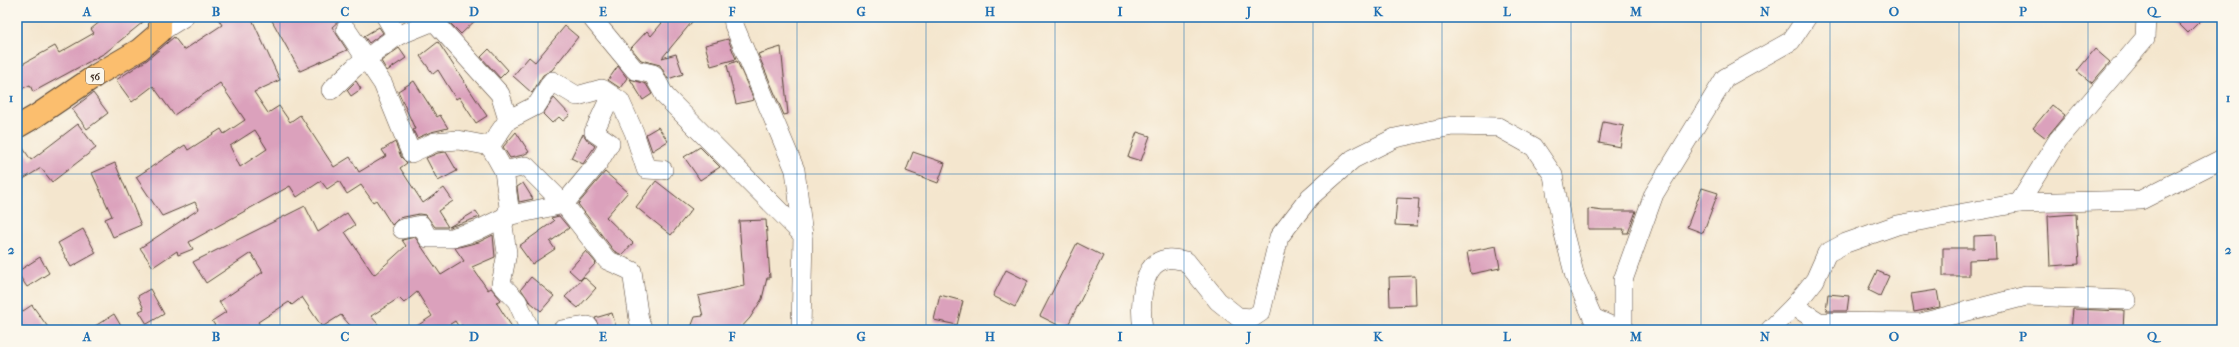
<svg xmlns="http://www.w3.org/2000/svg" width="2239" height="347" font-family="'IM FELL French Canon',serif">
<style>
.building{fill:#dba1bc;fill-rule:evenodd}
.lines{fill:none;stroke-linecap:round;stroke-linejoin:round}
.minor-casing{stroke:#574638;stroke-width:20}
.primary-casing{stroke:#574638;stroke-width:24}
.minor{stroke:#fff;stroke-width:19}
.primary{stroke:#fbbe6e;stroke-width:22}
.grid{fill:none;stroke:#1f6fb2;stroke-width:1;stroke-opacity:0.55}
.labels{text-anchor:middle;stroke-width:3.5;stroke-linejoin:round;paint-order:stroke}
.shield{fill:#fbf7ec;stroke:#75685c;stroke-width:1}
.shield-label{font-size:10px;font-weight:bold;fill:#3b2a1e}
.neatline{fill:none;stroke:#1f6fb2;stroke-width:1.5}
.grid-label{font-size:13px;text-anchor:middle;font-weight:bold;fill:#1f6fb2}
</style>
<rect width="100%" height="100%" fill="#fbf7ec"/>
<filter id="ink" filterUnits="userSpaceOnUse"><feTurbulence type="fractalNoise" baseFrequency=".025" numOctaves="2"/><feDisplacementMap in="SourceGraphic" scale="8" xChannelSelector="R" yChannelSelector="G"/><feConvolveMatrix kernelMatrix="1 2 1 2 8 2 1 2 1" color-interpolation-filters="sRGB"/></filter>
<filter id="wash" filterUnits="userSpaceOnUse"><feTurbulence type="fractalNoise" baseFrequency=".012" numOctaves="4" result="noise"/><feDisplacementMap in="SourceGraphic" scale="16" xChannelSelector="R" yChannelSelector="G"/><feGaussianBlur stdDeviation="0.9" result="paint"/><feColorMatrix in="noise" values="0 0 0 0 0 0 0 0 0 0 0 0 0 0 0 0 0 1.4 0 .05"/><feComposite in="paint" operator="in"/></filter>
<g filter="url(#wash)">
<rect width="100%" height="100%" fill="#f4e6ce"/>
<g id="blocks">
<g class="building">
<polygon points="106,17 148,18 105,53 33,92 30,85 17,91 17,67 55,46 59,53 94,33 91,29"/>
<path d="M217 17H251L280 80 254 92 268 113 279 106 290 122 300 115 334 167 350 157 359 172 386 156 382 150 395 142 401 157 407 163 400 168 423 203 444 188 453 201 438 211 448 227H435L426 215 419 214 399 218 392 225 376 200 373 202 361 185 347 194 339 181 327 189 321 181 297 197 290 186 189 242 193 249 178 255 177 251 153 267 140 248 199 209 195 202 162 216 136 177 185 145 188 150 221 129 224 134 245 120 220 83 174 115 153 86 132 102 116 80 147 60 174 37 184 50 222 25ZM255 130 267 149 240 167 230 146Z"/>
<polygon points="270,17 349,17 340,20 332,27 347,50 300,71"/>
<polygon points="454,17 479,17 461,34 449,22"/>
<polygon points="667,17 696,17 662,58 676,54 683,74 668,79 660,65 641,60 631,48 647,31 651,36"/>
<polygon points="2172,17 2204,17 2188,33"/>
<polygon points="565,26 578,37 552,70 543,75 532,93 513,76 529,57 535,62"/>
<polygon points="379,27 383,33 369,43 364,36"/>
<polygon points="728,39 736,59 711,66 705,45"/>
<polygon points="438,42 487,116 476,123 459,97 456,99 438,70 433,74 420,56"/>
<polygon points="781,47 788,114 784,115 758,54"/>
<polygon points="399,48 406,58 387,71 381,61"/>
<polygon points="489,49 508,70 500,78 481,57"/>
<polygon points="2095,49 2110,62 2092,83 2077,71"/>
<polygon points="737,61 754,100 736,104 727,65"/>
<polygon points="618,66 627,78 620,88 608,80"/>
<polygon points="630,79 646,84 652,94 643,100"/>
<polygon points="356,81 361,89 351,96 347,90"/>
<polygon points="414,81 437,117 440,115 448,128 431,132 417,138 413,130 415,129 398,91"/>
<polygon points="93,93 108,113 87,129 72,109"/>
<polygon points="554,98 570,115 563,121 559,117 552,123 543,114"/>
<polygon points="2052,105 2065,115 2046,138 2033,128"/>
<polygon points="1603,122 1624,126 1620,147 1599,143"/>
<polygon points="78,124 96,148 52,182 41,168 17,183 17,139 31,160"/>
<polygon points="658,127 668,141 652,151 646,134"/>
<polygon points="516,132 529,152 523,155 510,158 503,147"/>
<polygon points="1137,132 1150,136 1141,161 1128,157"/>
<polygon points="583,134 588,141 595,146 583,164 571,158"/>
<polygon points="700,147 720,167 700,180 684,157"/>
<polygon points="446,152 457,171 438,181 426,158 438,153"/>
<polygon points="913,152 945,163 938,183 906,171"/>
<polygon points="115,163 141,225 113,237 105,219 112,216 92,173"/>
<polygon points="605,172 628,192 606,217 633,243 622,255 614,251 578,204"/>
<polygon points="656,181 692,209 671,235 636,207"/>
<polygon points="523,183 533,199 519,202 517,187"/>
<polygon points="1702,188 1718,193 1703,233 1687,227"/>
<polygon points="1397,198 1419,199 1417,226 1395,225"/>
<polygon points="305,206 318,232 347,213 355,225 345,232 374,275 406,246 402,240 415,237 441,275 464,261 455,248 479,242 493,235 495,257 472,267 488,290 491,288 501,300 496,302 514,330 465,330 462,325 459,327 455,321 441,330 411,330 432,316 417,292 404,303 399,298 371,316 383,330 354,330 341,315 322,327 302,297 292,305 289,302 258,322 263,330 218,330 212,321 226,312 219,302 263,272 251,253 206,283 193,262"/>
<polygon points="1588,209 1603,211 1636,211 1628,233 1623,233 1624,229 1588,229"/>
<polygon points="476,211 480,217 449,227"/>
<polygon points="2076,214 2079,264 2050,266 2048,216"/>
<polygon points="559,216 569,228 550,242 555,249 532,264 519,246 554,221 551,218"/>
<polygon points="766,220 770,278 767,278 762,299 750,318 739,330 690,330 695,317 703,316 698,296 744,286 739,221"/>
<polygon points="83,229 96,253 71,267 58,243"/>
<polygon points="1995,235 1996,259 1969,260 1969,276 1943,276 1943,248 1974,248 1974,236"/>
<polygon points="1077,243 1103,256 1066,329 1040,316"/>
<polygon points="1496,246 1500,268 1471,274 1467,252"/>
<polygon points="586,251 596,263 580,280 569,270"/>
<polygon points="40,257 49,273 27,287 17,272"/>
<polygon points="1006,270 1028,281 1015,307 993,296"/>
<polygon points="1877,271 1889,276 1880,296 1868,290"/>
<polygon points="1415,276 1416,305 1390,306 1389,277"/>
<polygon points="531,277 554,296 541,311 529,301 521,289"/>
<polygon points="584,277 596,288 578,308 565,297"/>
<polygon points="150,289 164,314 147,324 139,311 144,309 138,296"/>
<polygon points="1937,290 1940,307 1914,312 1911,294"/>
<polygon points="1828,294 1849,296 1847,311 1826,311"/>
<polygon points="940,295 963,301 957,325 934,320"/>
<polygon points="32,305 50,330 24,330 17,319 17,315"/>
<polygon points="2073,309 2124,311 2123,330 2071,330"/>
<polygon points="612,313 617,330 600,330 595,318"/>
<polygon points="114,314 121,326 114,330 89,330"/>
</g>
</g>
</g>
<g filter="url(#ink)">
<use href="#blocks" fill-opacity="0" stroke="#574638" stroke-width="1"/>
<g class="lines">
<g class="minor-casing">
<g id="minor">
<polyline points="386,17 397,36"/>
<polyline points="433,17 434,21 500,94 508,120"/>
<polyline points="591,17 635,70 653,74 665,96 803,235"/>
<polyline points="733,17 734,25 795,170 803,235 801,330"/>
<polyline points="346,29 383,84 411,153 435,142 458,140 490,146 508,120 537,105 552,81 577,96 602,89 620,101 634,132 646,169 663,170"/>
<polyline points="160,32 184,17"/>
<polyline points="331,90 355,67 397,36 434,21"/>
<polyline points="490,146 504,171 509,207 503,226 507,253 501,284 517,301 530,330"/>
<polyline points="504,171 526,166 564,204 607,260 632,271 639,320 643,330"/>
<polyline points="2019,203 2058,140 2145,38 2146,17"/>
<polyline points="402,229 421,225 428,238 451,238 476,231 507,216 564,204 598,163 610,143 594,132 611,95"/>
<polyline points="1794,306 1819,322 1921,323 2026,296 2127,300"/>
<polyline points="562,330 588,326 589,330"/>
<path d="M1143 330C1140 309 1139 263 1167 259 1173 258 1180 260 1186 261L1218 301 1238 317 1252 318 1261 312 1279 237 1310 197 1353 159 1395 138 1452 126 1498 127 1534 147 1553 175 1563 230 1575 277 1593 318 1620 330"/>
<polyline points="1623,330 1623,280 1654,194 1725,78 1791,41 1807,17"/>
<polyline points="1770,330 1794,306 1815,280 1827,253 1846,243 1897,225 2019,203 2141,200 2222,159"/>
</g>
</g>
<g class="primary-casing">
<polyline id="primary" points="17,127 36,116 98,74 139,50 160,32 160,17"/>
</g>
<use href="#minor" class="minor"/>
<use href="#primary" class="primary"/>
</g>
</g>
<path class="grid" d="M151 17V330M280 17V330M409 17V330M538 17V330M668 17V330M797 17V330M926 17V330M1055 17V330M1184 17V330M1313 17V330M1442 17V330M1571 17V330M1701 17V330M1830 17V330M1959 17V330M2088 17V330M17 174H2222"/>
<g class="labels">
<rect class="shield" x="86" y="68" width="18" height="16" rx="3"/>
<g class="shield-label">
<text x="95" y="80">56</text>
</g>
</g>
<rect width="2239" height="347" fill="none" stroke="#fbf7ec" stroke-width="44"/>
<rect x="22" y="22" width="2195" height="303" class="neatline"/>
<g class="grid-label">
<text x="87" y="16">A</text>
<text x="216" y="16">B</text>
<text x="345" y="16">C</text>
<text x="474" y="16">D</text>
<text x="603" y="16">E</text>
<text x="732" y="16">F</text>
<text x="861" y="16">G</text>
<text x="990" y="16">H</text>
<text x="1120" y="16">I</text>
<text x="1249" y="16">J</text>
<text x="1378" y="16">K</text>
<text x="1507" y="16">L</text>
<text x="1636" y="16">M</text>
<text x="1765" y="16">N</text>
<text x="1894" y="16">O</text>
<text x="2023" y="16">P</text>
<text x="2152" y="16">Q</text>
<text x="11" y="102">1</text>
<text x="2228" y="102">1</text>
<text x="11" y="254">2</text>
<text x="2228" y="254">2</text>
<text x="87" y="341">A</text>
<text x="216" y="341">B</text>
<text x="345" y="341">C</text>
<text x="474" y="341">D</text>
<text x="603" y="341">E</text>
<text x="732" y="341">F</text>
<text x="861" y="341">G</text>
<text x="990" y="341">H</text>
<text x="1120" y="341">I</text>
<text x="1249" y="341">J</text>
<text x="1378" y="341">K</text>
<text x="1507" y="341">L</text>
<text x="1636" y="341">M</text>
<text x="1765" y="341">N</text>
<text x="1894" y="341">O</text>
<text x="2023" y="341">P</text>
<text x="2152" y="341">Q</text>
</g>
</svg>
